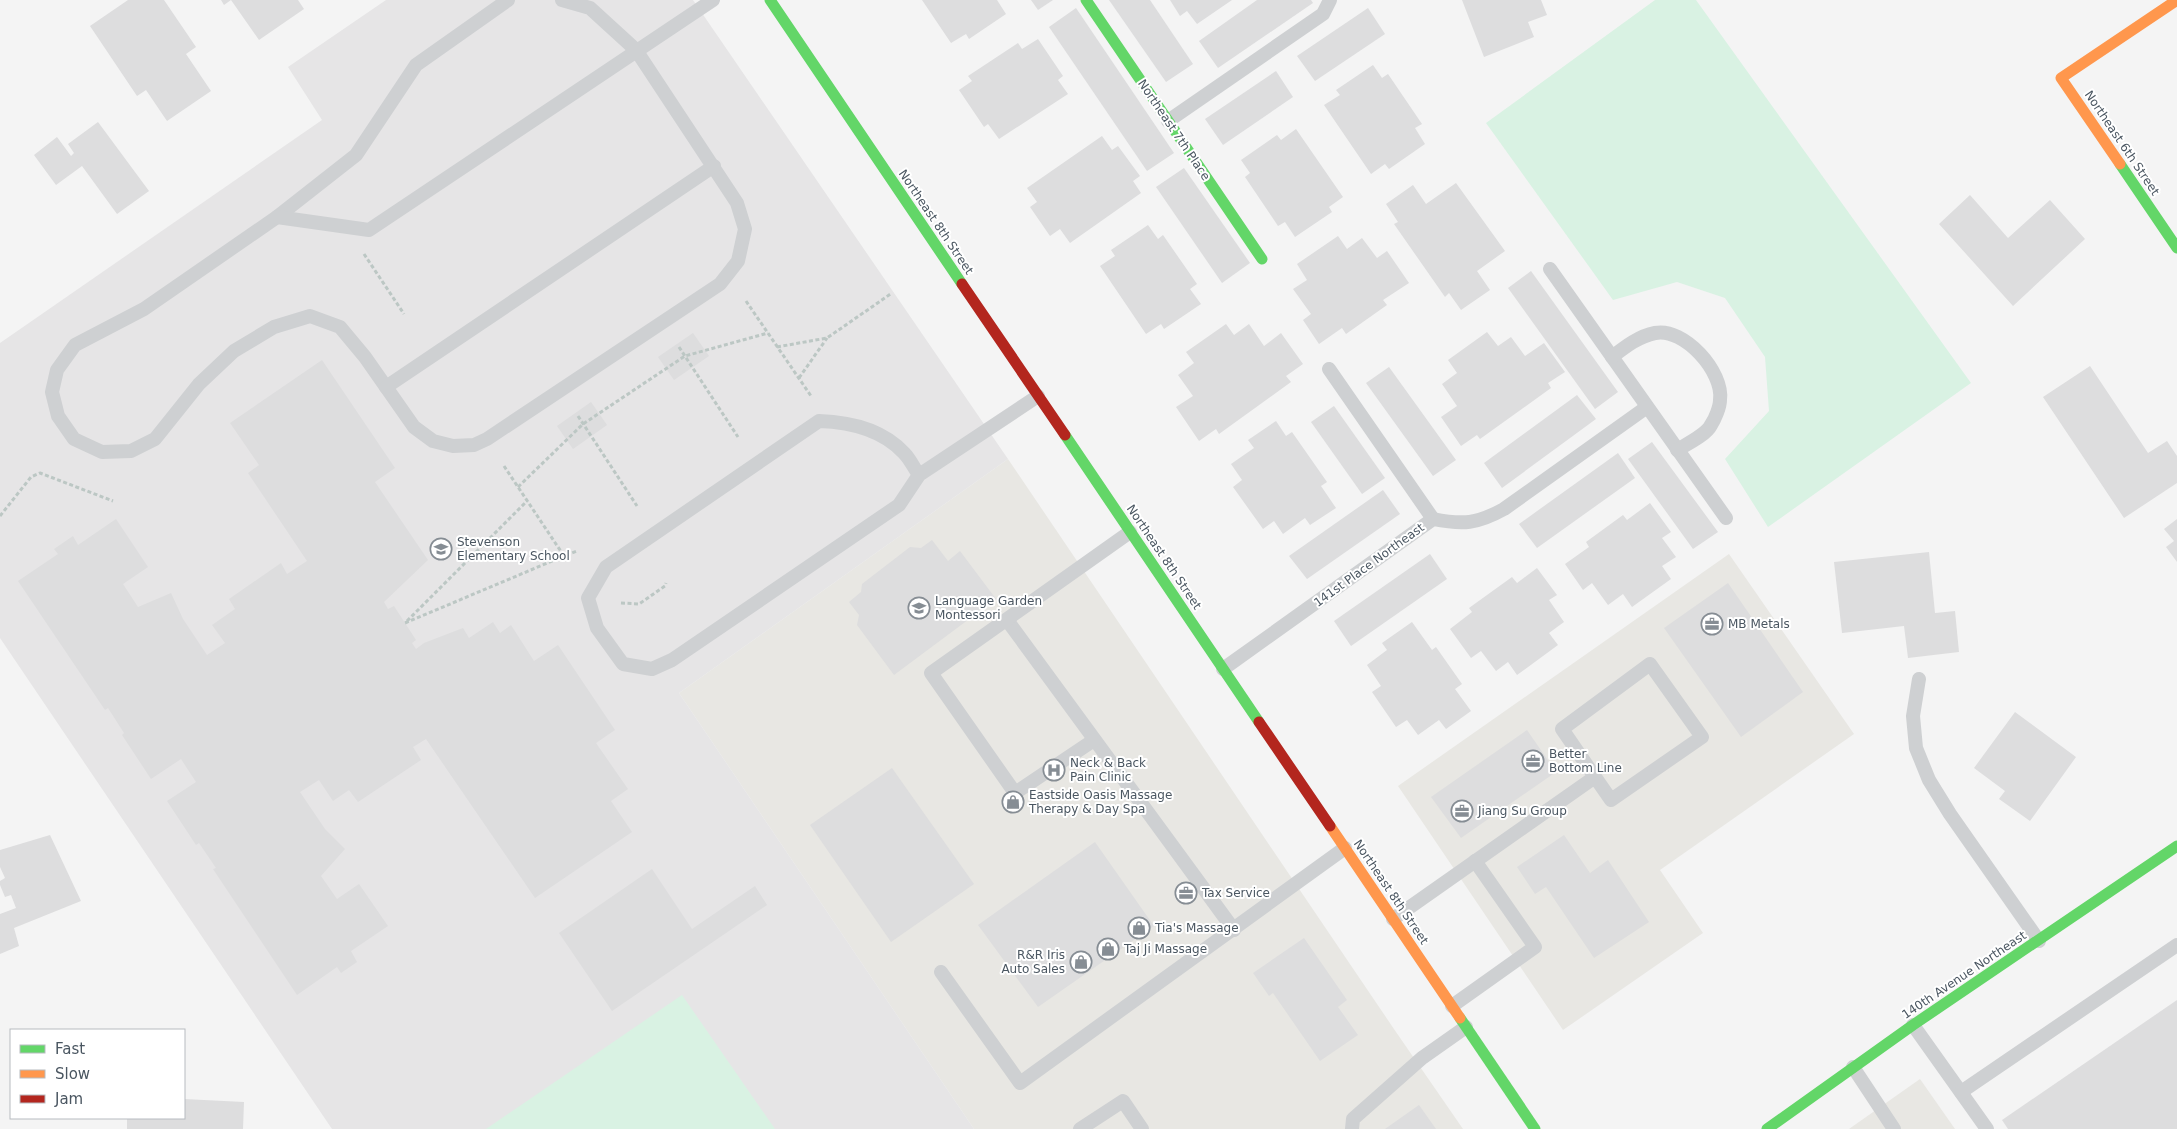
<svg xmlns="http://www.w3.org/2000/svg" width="2177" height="1129" font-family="'DejaVu Sans',sans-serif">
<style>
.commercial{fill:#e8e7e3}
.education{fill:#e6e5e6}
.green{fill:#d9f2e3}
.building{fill:#ddddde}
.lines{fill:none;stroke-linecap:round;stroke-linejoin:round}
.path{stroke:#bcc7c4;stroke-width:3;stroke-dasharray:4 2.5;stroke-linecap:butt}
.lane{stroke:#ced0d2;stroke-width:14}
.fast{stroke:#63d668;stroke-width:11}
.slow{stroke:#ff974d;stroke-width:11}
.jam{stroke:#b3261e;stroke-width:11}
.labels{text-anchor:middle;stroke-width:4;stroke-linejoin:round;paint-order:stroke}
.street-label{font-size:12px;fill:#4a5661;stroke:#fff}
.poi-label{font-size:12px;fill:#4a5661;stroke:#fff;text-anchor:start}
</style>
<rect width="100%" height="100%" fill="#f4f4f4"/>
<g class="commercial">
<polygon points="1008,459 1396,1032 1463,1129 974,1129 679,693"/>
<polygon points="1729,554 1854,734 1660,870 1703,933 1563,1030 1398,786"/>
<polygon points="1920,1079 1955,1129 1849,1129"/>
</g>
<polygon class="education" points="386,0 693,0 1008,459 679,693 974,1129 332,1129 0,638 0,343 322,120 288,67"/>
<g class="green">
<polygon points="1655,0 1696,0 1971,383 1768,527 1725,459 1769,411 1765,357 1725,298 1677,282 1613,300 1486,123"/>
<polygon points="682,995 775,1129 486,1129"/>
</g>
<g class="building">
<polygon points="128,0 164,0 196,47 186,54 211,91 167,121 146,90 137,96 90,26"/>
<polygon points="221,0 298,0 304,9 259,40 231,0 224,5"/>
<polygon points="922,0 997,0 1006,14 969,39 966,34 951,43"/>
<polygon points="1031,0 1053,0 1038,10"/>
<polygon points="1109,0 1150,0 1193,64 1166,82"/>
<polygon points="1170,0 1232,0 1197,24 1187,11 1180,16"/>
<polygon points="1257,0 1311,0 1313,3 1218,68 1199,41"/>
<polygon points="1462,0 1541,0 1547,15 1528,22 1534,37 1484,57"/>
<polygon points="1076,8 1174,153 1147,171 1049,27"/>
<polygon points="1368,8 1385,34 1315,81 1297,56"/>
<polygon points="1038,39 1063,76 1058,80 1068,94 999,139 988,124 984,127 959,90 972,81 968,76 1018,43 1022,49"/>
<polygon points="1373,65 1382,78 1388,74 1422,124 1415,128 1425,144 1389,169 1385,164 1371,174 1324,105 1340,95 1336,90"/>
<polygon points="1276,71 1293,97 1223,145 1205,119"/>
<polygon points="98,122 149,191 117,214 82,166 56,185 34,155 57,137 71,156 74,153 68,144"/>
<polygon points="1296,129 1343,197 1329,207 1332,212 1295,237 1285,222 1278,226 1245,177 1250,173 1241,160 1277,135 1281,140"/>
<polygon points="1102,136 1112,150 1118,146 1140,176 1133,181 1141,193 1070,243 1060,229 1050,236 1030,207 1037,202 1027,188"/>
<polygon points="1184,168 1250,263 1222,283 1156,187"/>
<polygon points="1456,183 1505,251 1477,271 1490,290 1461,310 1449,293 1445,297 1394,224 1398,222 1386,204 1413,185 1426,204"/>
<polygon points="1970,195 2008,238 2050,200 2085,239 2013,306 1939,224"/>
<polygon points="1148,225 1158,239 1163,235 1197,284 1190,289 1201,304 1164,329 1161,324 1146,334 1100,266 1115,256 1111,250"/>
<polygon points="1338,236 1347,249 1362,238 1377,258 1387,251 1409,283 1383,300 1387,305 1346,334 1342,328 1319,344 1303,320 1311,314 1293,289 1307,280 1297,264"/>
<polygon points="1531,271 1618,392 1595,409 1508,288"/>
<polygon points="1226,324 1234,335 1249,324 1264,346 1281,333 1303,364 1286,376 1291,382 1219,434 1216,429 1199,441 1176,407 1193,396 1178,375 1194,363 1186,352"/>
<polygon points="1487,332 1498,346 1511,337 1525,356 1544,343 1565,372 1548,383 1551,388 1480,439 1477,435 1461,446 1441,417 1457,406 1442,384 1457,373 1448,360"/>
<polygon points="693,333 709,356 674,380 658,357"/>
<polygon points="322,360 395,468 375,482 428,560 384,602 388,609 394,606 416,640 412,643 416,649 424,643 463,628 469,638 493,622 500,633 511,625 534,661 558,645 615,730 596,743 628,789 611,801 632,832 535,898 426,739 413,747 421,760 358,802 349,790 333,801 319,780 300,792 325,829 345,849 321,876 337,899 359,884 388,926 351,951 357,962 341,973 337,967 297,995 213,869 216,868 199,843 196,845 167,801 196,782 181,759 151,779 122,735 124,733 108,708 105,710 18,581 58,554 54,549 73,536 78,545 116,519 148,567 123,584 138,607 171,593 183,619 207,655 225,643 212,625 235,609 229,599 281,563 287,574 307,561 248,473 259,465 230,423"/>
<polygon points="2090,366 2148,453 2167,441 2177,456 2177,483 2124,518 2043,397"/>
<polygon points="1389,367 1456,460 1433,476 1366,383"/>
<polygon points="1577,395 1596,419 1502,488 1484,463"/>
<polygon points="591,402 607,425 573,449 557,426"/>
<polygon points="1334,406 1385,478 1362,494 1311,422"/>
<polygon points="1276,421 1286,436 1292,432 1327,482 1321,486 1336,508 1310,525 1305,518 1283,534 1274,521 1263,529 1233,487 1242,480 1231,464 1254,448 1248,440"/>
<polygon points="1652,442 1718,532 1693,549 1628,459"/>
<polygon points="1618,453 1635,478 1537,548 1519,524"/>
<polygon points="1383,490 1400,514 1307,579 1289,556"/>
<polygon points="1650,503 1671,532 1662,538 1676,557 1662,566 1671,579 1632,607 1623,594 1608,605 1592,583 1583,590 1565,564 1589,547 1586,542 1623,515 1627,520"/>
<polygon points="2177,519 2177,562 2166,547 2174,541 2164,529"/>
<polygon points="932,540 948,561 960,551 996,599 894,675 857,625 859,615 849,602 861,592 862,584 910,547 921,548"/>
<polygon points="1929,552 1935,613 1955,611 1959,652 1908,658 1904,626 1842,633 1834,562"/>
<polygon points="1430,554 1447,579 1351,646 1334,621"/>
<polygon points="1537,568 1557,595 1549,600 1564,622 1549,633 1558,645 1517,675 1508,662 1496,671 1481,651 1471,658 1450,629 1472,612 1469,608 1512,577 1517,583"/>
<polygon points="1728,583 1803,692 1741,737 1664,628"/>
<polygon points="1412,622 1432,650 1436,647 1462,684 1455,689 1471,711 1446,729 1439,720 1418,735 1407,720 1396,727 1372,692 1381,686 1367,665 1387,650 1382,643"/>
<polygon points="2015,712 2076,757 2030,821 1999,799 2005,791 1974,768"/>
<polygon points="1527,730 1556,772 1461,838 1431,797"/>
<polygon points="892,768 974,884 891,942 810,825"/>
<polygon points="50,835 81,901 14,928 19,946 0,954 0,914 16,908 11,895 5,897 0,885 0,881 5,878 0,867 0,850"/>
<polygon points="1564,835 1590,873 1608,860 1649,922 1594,958 1546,887 1535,894 1517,867"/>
<polygon points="1095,842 1154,926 1038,1007 978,925"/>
<polygon points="652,869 692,929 755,886 767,905 612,1011 559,933"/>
<polygon points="1304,938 1347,1000 1338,1007 1358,1035 1320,1061 1273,993 1269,996 1253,973"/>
<polygon points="2177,1000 2177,1129 2008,1129 2002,1120"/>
<polygon points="184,1099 244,1102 243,1129 127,1129 127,1118 184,1118"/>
<polygon points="1419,1105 1436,1129 1385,1129"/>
</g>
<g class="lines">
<g class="path">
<polyline points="364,254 404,314"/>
<polyline points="746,301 811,396"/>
<polyline points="679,347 738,437"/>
<polyline points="777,347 827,338 892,293"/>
<polyline points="799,378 827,338"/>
<polyline points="578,416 637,506"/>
<polyline points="504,466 564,556 577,551"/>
<polyline points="518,487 583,424 685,356 768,333"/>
<polyline points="0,516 31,477 40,473 113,501"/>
<polyline points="621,603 639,604 665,586 666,583"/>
<polyline points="407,621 527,501"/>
<polyline points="405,623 564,556"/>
</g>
<g class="lane">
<polyline points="508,0 416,65 356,155 277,217 144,309 75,345 57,370 52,392 58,416 74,439 102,452 131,451 155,439 199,384 234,351 274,327 310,316 340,327 365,357 414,427 433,441 453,446 474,445 487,439 720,284 738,261 745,229 737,203 636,50 590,8 562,0"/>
<polyline points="1168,121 1323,14 1330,0"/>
<polyline points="277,217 369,230 713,0"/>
<polyline points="1550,269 1726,518"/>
<path d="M1612 357C1625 347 1639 336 1655 333 1684 327 1724 372 1720 400 1720 407 1715 419 1711 425 1706 435 1687 444 1677 450"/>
<polyline points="1329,369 1433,519"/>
<polyline points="386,387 714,166"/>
<path d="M919 475C914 468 910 459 904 453 882 429 849 422 819 421L606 567 588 598 597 628 623 664 652 669 672 660 899 505 919 475 1038 396"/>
<polyline points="1007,620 1234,930"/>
<path d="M1223 669 1433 519C1463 525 1477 524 1504 509L1647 407"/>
<polyline points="1919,679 1913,716 1916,748 1929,780 1950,814 2039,941"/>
<polyline points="1094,740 1015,793 931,673 1130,532"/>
<polyline points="1393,919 1595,777 1562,729 1650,664 1702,737 1611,800 1595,777"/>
<polyline points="941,972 1020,1083 1345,848"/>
<polyline points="1452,1006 1535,947 1475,861"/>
<polyline points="1913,1025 1987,1129"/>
<polyline points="1853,1067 1894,1129"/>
<polyline points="1961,1092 2177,945"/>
<polyline points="1080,1129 1123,1101 1142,1129"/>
<polyline points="1352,1129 1353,1119 1422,1058 1466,1027"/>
</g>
<g class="fast">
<polyline points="770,0 962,284"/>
<polyline points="1086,0 1262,259"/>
<polyline points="2120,164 2177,248"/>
<polyline points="1065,435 1259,722"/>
<polyline points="1460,1018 1535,1129"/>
<polyline points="1767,1129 1913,1025 2177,846"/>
</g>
<g class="slow">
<polyline points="2120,164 2061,78 2177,0"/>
<polyline points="1330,826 1460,1018"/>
</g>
<g class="jam">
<polyline points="962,284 1065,435"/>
<polyline points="1259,722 1330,826"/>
</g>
</g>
<defs>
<g id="school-ring" transform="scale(1.125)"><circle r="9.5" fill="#fff" stroke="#868d94" stroke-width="1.5"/><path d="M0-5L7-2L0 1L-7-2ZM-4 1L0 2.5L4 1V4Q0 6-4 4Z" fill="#868d94"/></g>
<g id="office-ring" transform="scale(1.125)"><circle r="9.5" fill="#fff" stroke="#868d94" stroke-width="1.5"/><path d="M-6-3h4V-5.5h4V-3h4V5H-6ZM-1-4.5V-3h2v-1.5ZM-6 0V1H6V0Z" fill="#868d94"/></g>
<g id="hospital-ring" transform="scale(1.125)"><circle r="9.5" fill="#fff" stroke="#868d94" stroke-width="1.5"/><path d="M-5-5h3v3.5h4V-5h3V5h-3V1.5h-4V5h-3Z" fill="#868d94"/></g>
<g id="shop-ring" transform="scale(1.125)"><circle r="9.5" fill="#fff" stroke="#868d94" stroke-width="1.5"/><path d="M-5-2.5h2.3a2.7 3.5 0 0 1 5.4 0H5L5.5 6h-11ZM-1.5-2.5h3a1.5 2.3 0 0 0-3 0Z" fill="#868d94"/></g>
</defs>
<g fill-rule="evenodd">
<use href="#school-ring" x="441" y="549"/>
<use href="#school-ring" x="919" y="608"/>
<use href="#office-ring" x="1712" y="624"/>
<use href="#office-ring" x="1533" y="761"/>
<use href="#hospital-ring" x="1054" y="770"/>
<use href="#shop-ring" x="1013" y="802"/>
<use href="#office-ring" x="1462" y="811"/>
<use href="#office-ring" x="1186" y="893"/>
<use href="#shop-ring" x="1139" y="928"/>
<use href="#shop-ring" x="1108" y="949"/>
<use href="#shop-ring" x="1081" y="962"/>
</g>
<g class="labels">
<g class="street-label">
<text transform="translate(1174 130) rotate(56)" y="4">Northeast 7th Place</text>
<text transform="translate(2122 143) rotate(56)" y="4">Northeast 6th Street</text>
<text transform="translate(936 222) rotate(56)" y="4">Northeast 8th Street</text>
<text transform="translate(1164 557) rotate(56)" y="4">Northeast 8th Street</text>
<text transform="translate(1369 565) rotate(-36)" y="4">141st Place Northeast</text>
<text transform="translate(1391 892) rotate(56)" y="4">Northeast 8th Street</text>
<text transform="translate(1964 975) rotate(-34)" y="4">140th Avenue Northeast</text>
</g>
<g class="poi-label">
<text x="457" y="546">Stevenson<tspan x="457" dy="14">Elementary School</tspan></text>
<text x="935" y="605">Language Garden<tspan x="935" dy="14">Montessori</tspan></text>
<text x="1728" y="628">MB Metals</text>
<text x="1549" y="758">Better<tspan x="1549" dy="14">Bottom Line</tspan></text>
<text x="1070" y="767">Neck &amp; Back<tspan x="1070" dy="14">Pain Clinic</tspan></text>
<text x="1029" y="799">Eastside Oasis Massage<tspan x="1029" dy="14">Therapy &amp; Day Spa</tspan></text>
<text x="1478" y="815">Jiang Su Group</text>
<text x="1202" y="897">Tax Service</text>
<text x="1155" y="932">Tia's Massage</text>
<text x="1124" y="953">Taj Ji Massage</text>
<text x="1065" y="959" text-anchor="end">R&amp;R Iris<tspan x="1065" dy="14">Auto Sales</tspan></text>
</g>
</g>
<rect x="10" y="1029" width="175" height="90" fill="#ffffff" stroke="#b7bbc0"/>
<rect x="20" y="1045" width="25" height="8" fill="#63d668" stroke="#b7bbc0"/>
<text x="55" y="1054" font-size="15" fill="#4a5661">Fast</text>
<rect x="20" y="1070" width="25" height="8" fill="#ff974d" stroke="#b7bbc0"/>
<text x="55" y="1079" font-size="15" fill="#4a5661">Slow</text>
<rect x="20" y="1095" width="25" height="8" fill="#b3261e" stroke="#b7bbc0"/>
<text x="55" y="1104" font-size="15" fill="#4a5661">Jam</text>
</svg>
